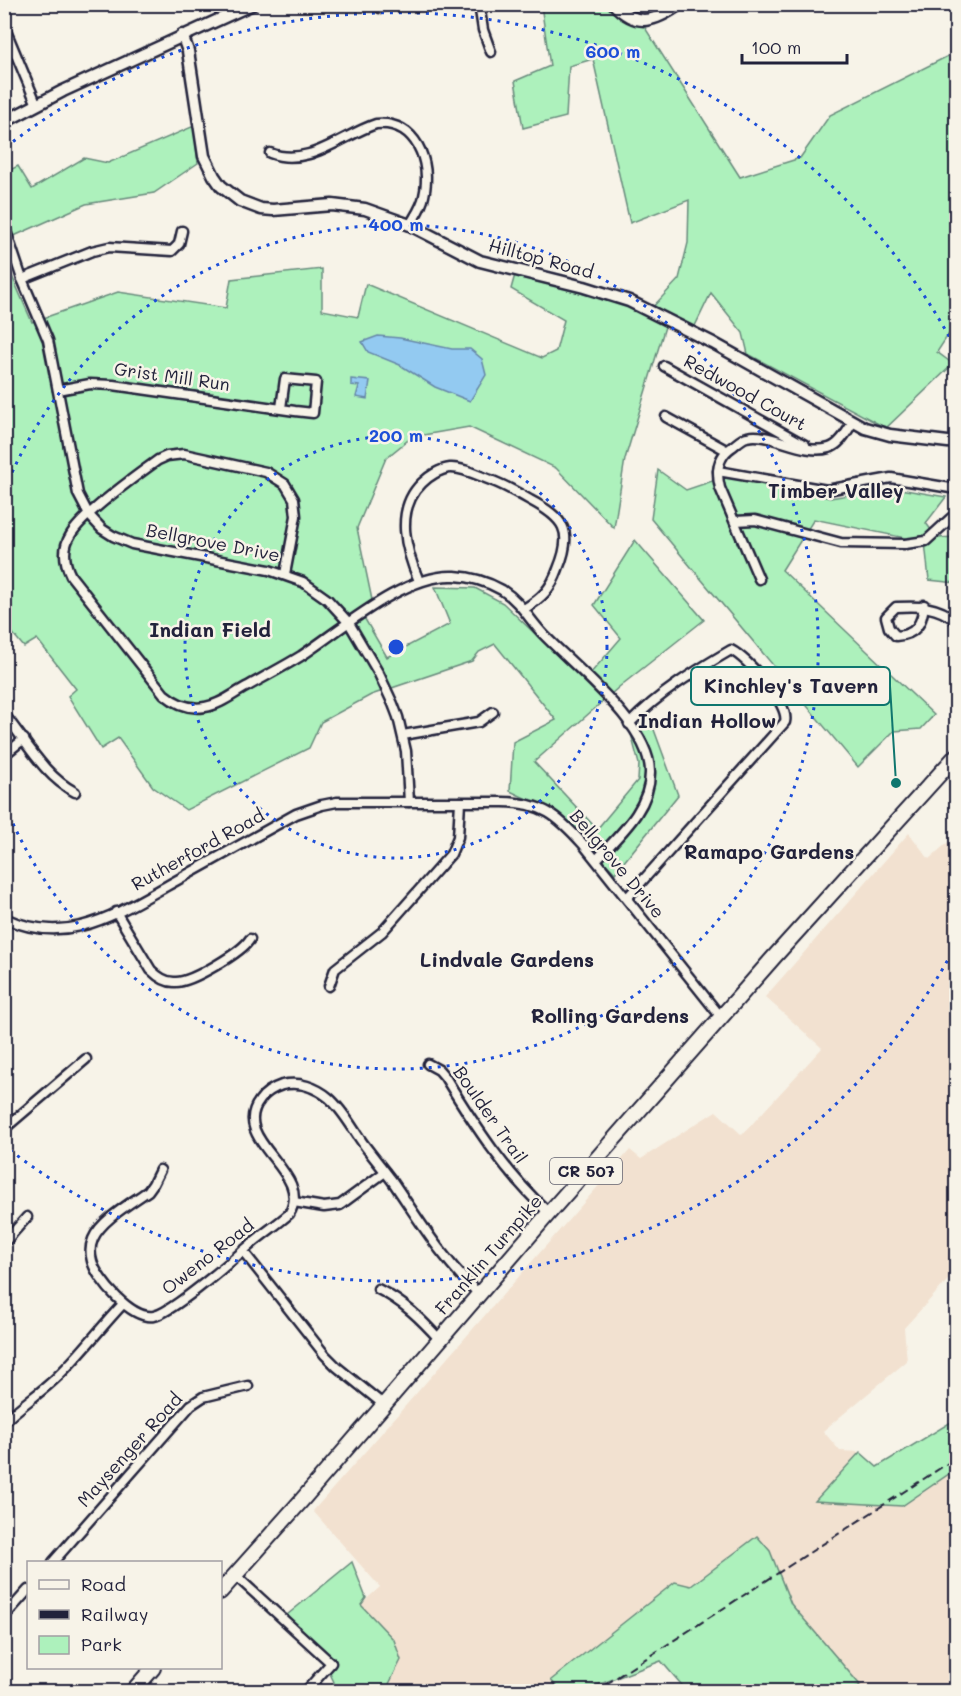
<svg xmlns="http://www.w3.org/2000/svg" width="961" height="1696" font-family="Mali,sans-serif">
<style>
.built{fill:#f2e1d0}
.green{fill:#adf1bc;stroke:#688a7c;stroke-width:1.5}
.water{fill:#93caf1;stroke:#6687a8;stroke-width:1.5}
.lines{fill:none;stroke-linecap:round;stroke-linejoin:round}
.minor-casing{stroke:#22223b;stroke-width:13}
.tertiary-casing{stroke:#22223b;stroke-width:15}
.primary-casing{stroke:#22223b;stroke-width:18}
.minor{stroke:#f7f3e8;stroke-width:8}
.tertiary{stroke:#f7f3e8;stroke-width:10}
.primary{stroke:#f7f3e8;stroke-width:14}
.rail{stroke:#22223b;stroke-width:2;stroke-dasharray:9 4.5;stroke-linecap:butt}
.ring{fill:none;stroke:#1d4ed8;stroke-width:3;stroke-dasharray:3 6}
.labels{text-anchor:middle;stroke-width:5;stroke-linejoin:round;paint-order:stroke}
.shield{fill:#f7f3e8;stroke:#62616f;stroke-width:1.5}
.shield-label{font-size:16px;font-weight:bold;fill:#22223b}
.street-label{font-size:18px;fill:#22223b;stroke:#f7f3e8}
.neighbourhood-label{font-size:20px;font-weight:bold;fill:#22223b;stroke:#f7f3e8}
.centre{fill:#1d4ed8;stroke:#f7f3e8;stroke-width:3}
.ring-label{font-size:18px;text-anchor:middle;font-weight:bold;fill:#1d4ed8;stroke:#f7f3e8;stroke-width:5;stroke-linejoin:round;paint-order:stroke}
.leader{fill:none;stroke:#0f766e;stroke-width:2}
.callout-dot{fill:#0f766e;stroke:#f7f3e8;stroke-width:2}
.callout{fill:#f7f3e8;stroke:#0f766e;stroke-width:2}
.callout-label{font-size:20px;text-anchor:middle;font-weight:bold;fill:#22223b}
</style>
<rect width="100%" height="100%" fill="#f7f3e8"/>
<filter id="ink" filterUnits="userSpaceOnUse"><feTurbulence type="fractalNoise" baseFrequency=".0167" numOctaves="2"/><feDisplacementMap in="SourceGraphic" scale="12" xChannelSelector="R" yChannelSelector="G"/><feConvolveMatrix kernelMatrix="1 2 1 2 8 2 1 2 1" color-interpolation-filters="sRGB"/></filter>
<g filter="url(#ink)">
<polygon class="built" points="909,833 929,859 956,835 956,1271 904,1328 907,1361 823,1431 840,1451 860,1452 816,1501 902,1506 956,1469 956,1691 852,1691 860,1685 791,1604 770,1551 757,1536 690,1586 675,1582 552,1680 560,1691 398,1691 388,1684 401,1660 394,1640 360,1605 380,1587 313,1511 630,1150 641,1159 716,1111 742,1135 822,1048 765,997"/>
<g class="green">
<polygon points="541,5 616,5 642,23 740,177 800,158 830,115 956,52 956,323 937,352 953,364 886,428 748,354 743,333 711,293 693,330 667,320 625,459 614,528 556,468 469,427 412,437 386,458 357,528 372,600 359,609 387,657 450,624 435,587 475,588 503,603 584,681 621,638 594,605 635,540 704,620 619,687 534,762 597,829 638,780 639,764 631,734 649,716 678,795 615,873 561,815 510,791 513,742 556,720 495,644 479,652 472,661 371,695 321,722 309,748 186,810 153,787 118,738 101,749 68,696 76,689 37,639 24,647 5,624 4,258 32,322 118,292 226,308 231,279 322,269 322,310 358,317 366,284 542,358 556,351 564,320 511,289 516,271 649,311 679,279 688,243 689,200 630,223 593,59 569,66 566,117 523,128 515,81 550,66"/>
<polygon points="194,126 198,163 154,193 86,204 5,240 4,173 18,166 32,189 84,158 108,163"/>
<polygon points="658,470 686,490 733,474 830,498 894,488 946,497 926,523 937,538 956,537 956,583 929,580 925,542 814,519 782,570 934,715 921,729 894,731 858,767 651,519"/>
<polygon points="956,1419 956,1469 902,1506 815,1501 860,1452 877,1467"/>
<polygon points="757,1536 770,1551 791,1604 860,1685 852,1691 687,1691 661,1661 582,1691 560,1691 551,1680 675,1582 691,1586"/>
<polygon points="352,1562 366,1598 361,1605 394,1640 401,1660 389,1684 398,1691 330,1691 334,1682 323,1659 282,1619"/>
</g>
<g class="water">
<polygon points="378,336 400,338 452,349 470,349 482,359 486,375 470,401 435,387 400,365 368,352 362,342"/>
<polygon points="351,379 370,381 367,399 356,397 359,386 351,385"/>
</g>
<g class="lines">
<g class="minor-casing">
<g id="minor">
<polyline points="379,4 380,8"/>
<polyline points="479,4 483,30 491,52"/>
<polyline points="4,26 37,105"/>
<path d="M270 153C308 168 342 135 376 124 416 120 432 162 424 196 422 207 415 216 410 225"/>
<polyline points="4,225 22,279 48,340 78,494 89,515 102,529 113,536 132,544 269,570 303,582 327,599 349,623 379,674 393,704 398,717 406,751 409,802"/>
<polyline points="22,279 92,251 109,247 172,251 179,244 182,231"/>
<polyline points="664,366 805,445"/>
<polyline points="58,390 90,384 113,385 295,411 313,413 316,382 285,379 281,408"/>
<polyline points="666,417 726,450"/>
<polyline points="718,471 827,490 891,478 956,489"/>
<polyline points="735,521 755,520 841,543 905,544 926,541 951,518 956,515"/>
<path d="M285 574 296 516 294 499 285 484 266 472 184 454 167 456 158 460C137 475 81 515 70 536 62 549 65 564 71 576L164 694C176 704 189 710 205 707 220 705 233 694 246 687 264 677 283 667 301 656 342 629 405 573 455 576 472 577 488 582 502 590 521 602 530 621 545 636 576 668 651 726 650 773 650 809 619 835 597 859"/>
<path d="M759 579 720 488C716 472 717 457 732 447 736 444 742 438 747 437 770 431 803 456 829 448 840 445 847 431 853 422"/>
<path d="M419 581C406 551 394 510 422 483 429 476 440 469 450 468 463 467 481 477 493 481 506 486 518 493 530 500 564 518 574 531 558 569 551 589 542 598 524 609"/>
<path d="M924 605C922 624 916 635 896 636L889 628 886 617 896 607C919 606 937 605 956 621"/>
<path d="M4 714C26 741 44 776 75 792"/>
<polyline points="403,735 479,722 493,712"/>
<polyline points="4,755 24,739"/>
<path d="M627 898 785 722C790 704 747 658 731 650 695 671 659 693 629 724"/>
<path d="M116 912 151 970C158 977 166 983 176 982 192 982 242 952 250 939"/>
<path d="M4 918C28 929 55 932 81 926 113 918 143 899 172 883 213 860 255 837 296 814L322 805 337 802H503C543 803 557 815 583 844L721 1017"/>
<polyline points="329,986 335,969 382,932 451,854 458,837 460,802"/>
<path d="M428 1064 439 1070 445 1077C475 1126 506 1174 549 1213"/>
<polyline points="4,1129 86,1059"/>
<path d="M160 1170 153 1184 148 1191C131 1203 101 1220 93 1239 90 1246 90 1254 92 1261 97 1280 132 1320 154 1316 174 1312 237 1256 256 1240 267 1231 279 1223 289 1214 315 1172 228 1141 260 1100 265 1093 273 1088 282 1085 299 1081 316 1087 329 1098 344 1111 353 1130 365 1146 374 1158 384 1170 393 1182 421 1223 442 1259 479 1294"/>
<polyline points="294,1202 324,1207 340,1205 385,1172"/>
<polyline points="4,1243 27,1217"/>
<polyline points="243,1251 325,1355 337,1367 384,1405"/>
<path d="M378 1289C404 1302 421 1319 440 1340"/>
<path d="M4 1422C21 1405 41 1393 58 1376 81 1354 101 1327 123 1304"/>
<polyline points="53,1562 191,1405 203,1397 248,1386"/>
<polyline points="235,1575 331,1663 305,1692"/>
<polyline points="4,1617 28,1590"/>
</g>
</g>
<g class="tertiary-casing">
<g id="tertiary">
<path d="M614 4C637 29 656 21 680 4"/>
<polyline points="182,35 188,51 204,156 214,176 221,186 240,201 261,209 273,210 332,205 365,209 410,225 480,261 584,287 629,301 713,343 865,428 890,435 956,443"/>
<polyline points="4,122 63,91 253,4"/>
</g>
</g>
<g class="primary-casing">
<g id="primary">
<polyline points="220,1592 302,1500 549,1213 774,957 956,756"/>
<polyline points="132,1692 153,1668"/>
</g>
</g>
<use href="#minor" class="minor"/>
<use href="#tertiary" class="tertiary"/>
<use href="#primary" class="primary"/>
<polyline class="rail" points="594,1692 956,1458"/>
</g>
</g>
<g class="ring">
<circle cx="396" cy="647" r="211"/>
<path d="M5 489A422 422 0 1 1 5 805"/>
<path d="M956 945A634 634 0 0 1 6 1147M6 147A634 634 0 0 1 956 349"/>
</g>
<g class="labels">
<rect class="shield" x="550" y="1158" width="72" height="26" rx="4.5"/>
<g class="shield-label">
<text x="586" y="1177">CR 507</text>
</g>
<g class="street-label">
<text transform="translate(541 259) rotate(15)" y="6">Hilltop Road</text>
<text transform="translate(172 377) rotate(8)" y="6">Grist Mill Run</text>
<text transform="translate(745 393) rotate(29)" y="6">Redwood Court</text>
<text transform="translate(213 543) rotate(11)" y="6">Bellgrove Drive</text>
<text transform="translate(198 850) rotate(-29)" y="6">Rutherford Road</text>
<text transform="translate(617 864) rotate(50)" y="6">Bellgrove Drive</text>
<text transform="translate(490 1115) rotate(55)" y="6">Boulder Trail</text>
<text transform="translate(489 1255) rotate(-49)" y="6">Franklin Turnpike</text>
<text transform="translate(208 1257) rotate(-38)" y="6">Oweno Road</text>
<text transform="translate(130 1450) rotate(-48)" y="6">Maysenger Road</text>
</g>
<g class="neighbourhood-label">
<text x="836" y="498">Timber Valley</text>
<text x="210" y="637">Indian Field</text>
<text x="707" y="728">Indian Hollow</text>
<text x="769" y="859">Ramapo Gardens</text>
<text x="507" y="967">Lindvale Gardens</text>
<text x="610" y="1023">Rolling Gardens</text>
</g>
</g>
<circle cx="396" cy="647" r="9" class="centre"/>
<g class="ring-label">
<text x="613" y="58">600 m</text>
<text x="396" y="231">400 m</text>
<text x="396" y="442">200 m</text>
</g>
<path class="leader" d="M896 783L890 686"/>
<circle class="callout-dot" cx="896" cy="783" r="6"/>
<rect class="callout" x="691" y="667" width="199" height="38" rx="6"/>
<g class="callout-label">
<text x="791" y="693">Kinchley's Tavern</text>
</g>
<rect width="961" height="1696" fill="none" stroke="#f7f3e8" stroke-width="24"/>
<rect x="12" y="12" width="937" height="1672" fill="none" stroke="#22223b" stroke-width="2" filter="url(#ink)"/>
<rect x="27" y="1561" width="195" height="108" fill="#f7f3e8" stroke="#a29fa3" stroke-width="1.5"/>
<rect x="39" y="1580" width="30" height="9" fill="#f7f3e8" stroke="#a29fa3" stroke-width="1.5"/>
<text x="81" y="1591" font-size="18" fill="#22223b">Road</text>
<rect x="39" y="1610" width="30" height="9" fill="#22223b" stroke="#a29fa3" stroke-width="1.5"/>
<text x="81" y="1621" font-size="18" fill="#22223b">Railway</text>
<rect x="39" y="1636" width="30" height="18" fill="#adf1bc" stroke="#a29fa3" stroke-width="1.5"/>
<text x="81" y="1651" font-size="18" fill="#22223b">Park</text>
<path d="M742 54v9h105v-9" fill="none" stroke="#22223b" stroke-width="3"/>
<text x="751" y="54" font-size="18" fill="#22223b" stroke="#f7f3e8" stroke-width="4.5" paint-order="stroke">100 m</text>
</svg>
